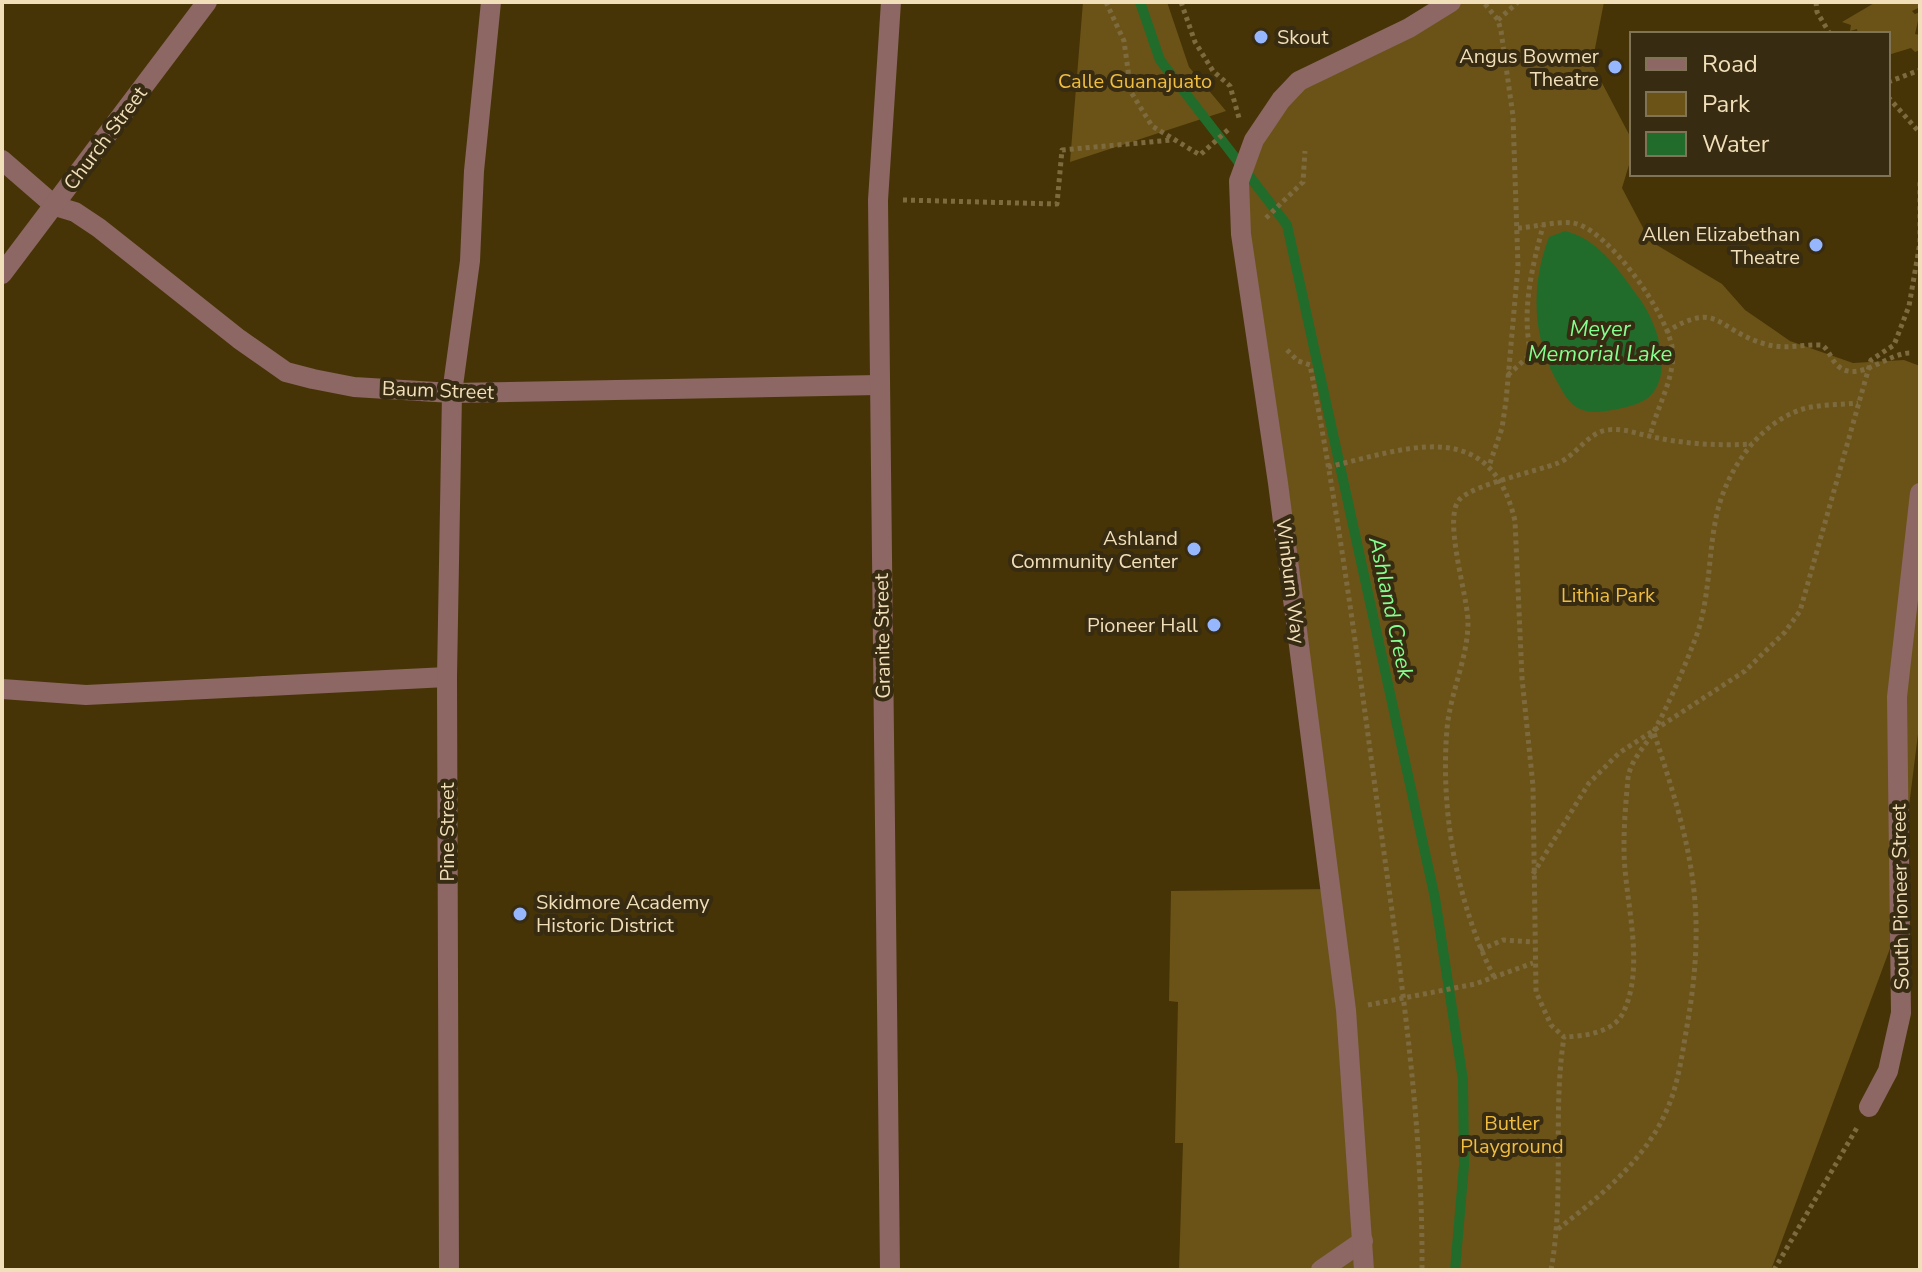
<svg xmlns="http://www.w3.org/2000/svg" width="1922" height="1272" font-family="'Nunito Sans',sans-serif">
<style>
.green{fill:#6b5318}
.water{fill:#216c2b}
.lines{fill:none;stroke-linecap:round;stroke-linejoin:round}
.stream{stroke:#216c2b;stroke-width:10}
.path{stroke:#7d6b3f;stroke-width:5;stroke-dasharray:4 4;stroke-linecap:butt}
.minor{stroke:#8c6763;stroke-width:20}
.poi-dot{fill:#96b6fd;stroke:#372b12;stroke-width:3}
.labels{text-anchor:middle;stroke-width:8;stroke-linejoin:round;paint-order:stroke}
.poi-label{font-size:20px;fill:#f1dfb9;stroke:#372b12;text-anchor:end}
.park-label{font-size:20px;fill:#f0bd41;stroke:#372b12}
.street-label{font-size:20px;fill:#f1dfb9;stroke:#372b12}
.water-label{font-size:22px;font-style:italic;fill:#85fd8f;stroke:#372b12}
</style>
<rect width="100%" height="100%" fill="#463406"/>
<g class="green">
<polygon points="1083,2 1167,2 1189,67 1226,111 1070,162"/>
<polygon points="1451,2 1604,2 1592,64 1632,140 1632,155 1622,188 1650,241 1722,284 1745,310 1790,341 1853,363 1904,360 1920,366 1920,718 1892,943 1771,1270 1179,1270 1183,1143 1175,1143 1178,1002 1169,1001 1171,891 1330,889 1238,195 1281,100"/>
<polygon points="1876,2 1920,2 1920,7 1912,11 1915,14 1920,12 1915,34 1920,35 1920,50 1915,52 1911,48 1888,55 1888,34 1858,34 1857,29 1850,31 1851,25 1842,22"/>
</g>
<path class="water" d="M1565 231C1599 239 1619 271 1639 298 1656 321 1674 370 1651 395 1643 404 1624 408 1612 410 1600 412 1587 414 1576 407 1566 400 1561 388 1555 378 1532 333 1531 284 1549 237Z"/>
<g class="lines">
<polyline class="stream" points="1140,2 1160,60 1287,225 1435,898 1463,1080 1464,1165 1455,1270"/>
<g class="path">
<polyline points="1106,2 1124,41 1131,92 1152,126 1200,155 1230,128"/>
<polyline points="1181,2 1195,42 1213,71 1230,86 1239,118"/>
<polyline points="1816,2 1817,12 1830,34"/>
<polyline points="1485,4 1498,20 1501,31 1513,116 1518,266 1506,401 1502,428 1489,466"/>
<polyline points="1498,20 1518,2"/>
<polyline points="1888,82 1920,70"/>
<polyline points="1888,97 1920,133"/>
<polyline points="903,200 1057,204 1062,150 1172,140"/>
<polyline points="1266,218 1303,182 1305,151"/>
<path d="M1518 228C1535 227 1556 221 1573 223 1608 228 1673 320 1673 355 1672 385 1656 408 1650 437"/>
<path d="M1666 332C1719 299 1716 330 1765 344 1785 350 1802 344 1822 345 1830 351 1831 360 1838 366 1859 384 1888 352 1911 353"/>
<path d="M1287 350 1298 361 1310 365C1340 519 1360 676 1381 831 1401 977 1423 1123 1422 1270"/>
<path d="M1508 375 1531 354C1521 311 1532 268 1543 226"/>
<path d="M1328 467C1406 449 1490 414 1515 521L1522 678 1533 786 1536 992 1551 1025 1564 1037C1584 1036 1613 1033 1623 1013 1647 964 1623 897 1624 845 1624 823 1626 800 1628 778 1631 759 1645 747 1654 731 1670 702 1684 668 1696 637 1710 598 1708 557 1716 518 1725 472 1758 423 1803 409 1820 404 1840 405 1858 403"/>
<polyline points="1533,874 1589,783 1619,753 1745,671 1785,632 1800,611 1871,360 1894,345 1909,306 1920,243 1920,181"/>
<polyline points="1480,950 1503,940 1533,942"/>
<path d="M1494 977C1457 904 1440 811 1447 729 1450 693 1468 658 1468 622 1468 596 1441 514 1461 498 1477 484 1534 472 1558 463 1576 456 1587 433 1607 430 1623 428 1634 433 1649 436 1681 444 1719 446 1752 444"/>
<polyline points="1368,1005 1475,984 1533,963"/>
<path d="M1558 1229C1598 1198 1643 1162 1665 1114 1678 1087 1682 1055 1687 1026 1708 907 1691 845 1654 733"/>
<path d="M1551 1270C1565 1193 1552 1115 1564 1037"/>
<polyline points="1774,1270 1858,1126"/>
</g>
<g class="minor">
<polyline points="2,160 55,206 75,212 99,228 239,339 286,372 313,379 354,387 452,393 878,385"/>
<polyline points="2,274 207,2"/>
<polyline points="2,689 86,695 447,677"/>
<polyline points="1869,1107 1888,1071 1901,1013 1897,697 1920,493"/>
<polyline points="449,1270 447,677 452,393 470,261 474,171 491,2"/>
<polyline points="890,1270 878,200 891,2"/>
<polyline points="1321,1270 1363,1241"/>
<polyline points="1364,1270 1346,1010 1278,483 1241,234 1239,181 1254,140 1281,100 1299,81 1409,28 1451,2"/>
</g>
</g>
<g class="poi-dot">
<circle cx="1261" cy="37" r="8"/>
<circle cx="1615" cy="67" r="8"/>
<circle cx="1816" cy="245" r="8"/>
<circle cx="1194" cy="549" r="8"/>
<circle cx="1214" cy="625" r="8"/>
<circle cx="520" cy="914" r="8"/>
</g>
<g class="labels">
<g class="poi-label">
<text x="1277" y="44" text-anchor="start">Skout</text>
<text x="1599" y="63">Angus Bowmer<tspan x="1599" dy="23">Theatre</tspan></text>
<text x="1800" y="241">Allen Elizabethan<tspan x="1800" dy="23">Theatre</tspan></text>
<text x="1178" y="545">Ashland<tspan x="1178" dy="23">Community Center</tspan></text>
<text x="1198" y="632">Pioneer Hall</text>
<text x="536" y="909" text-anchor="start">Skidmore Academy<tspan x="536" dy="23">Historic District</tspan></text>
</g>
<g class="park-label">
<text x="1135" y="88">Calle Guanajuato</text>
<text x="1608" y="602">Lithia Park</text>
<text x="1512" y="1130">Butler<tspan x="1512" dy="23">Playground</tspan></text>
</g>
<g class="street-label">
<text transform="translate(105 138) rotate(-53)" y="7">Church Street</text>
<text transform="translate(438 390) rotate(2)" y="7">Baum Street</text>
<text transform="translate(1291 581) rotate(83)" y="7">Winburn Way</text>
<text transform="translate(882 636) rotate(-91)" y="7">Granite Street</text>
<text transform="translate(447 832) rotate(-90)" y="7">Pine Street</text>
<text transform="translate(1900 897) rotate(-91)" y="7">South Pioneer Street</text>
</g>
<g class="water-label">
<text x="1600" y="336">Meyer<tspan x="1600" dy="25">Memorial Lake</tspan></text>
<text transform="translate(1392 608) rotate(78)" y="8">Ashland Creek</text>
</g>
</g>
<rect width="1922" height="1272" fill="none" stroke="#f1dfb9" stroke-width="8"/>
<rect x="1630" y="32" width="260" height="144" fill="#372b12" stroke="#817355" stroke-width="2"/>
<rect x="1646" y="58" width="40" height="12" fill="#8c6763" stroke="#817355" stroke-width="2"/>
<text x="1702" y="72" font-size="24" fill="#f1dfb9">Road</text>
<rect x="1646" y="92" width="40" height="24" fill="#6b5318" stroke="#817355" stroke-width="2"/>
<text x="1702" y="112" font-size="24" fill="#f1dfb9">Park</text>
<rect x="1646" y="132" width="40" height="24" fill="#216c2b" stroke="#817355" stroke-width="2"/>
<text x="1702" y="152" font-size="24" fill="#f1dfb9">Water</text>
</svg>
